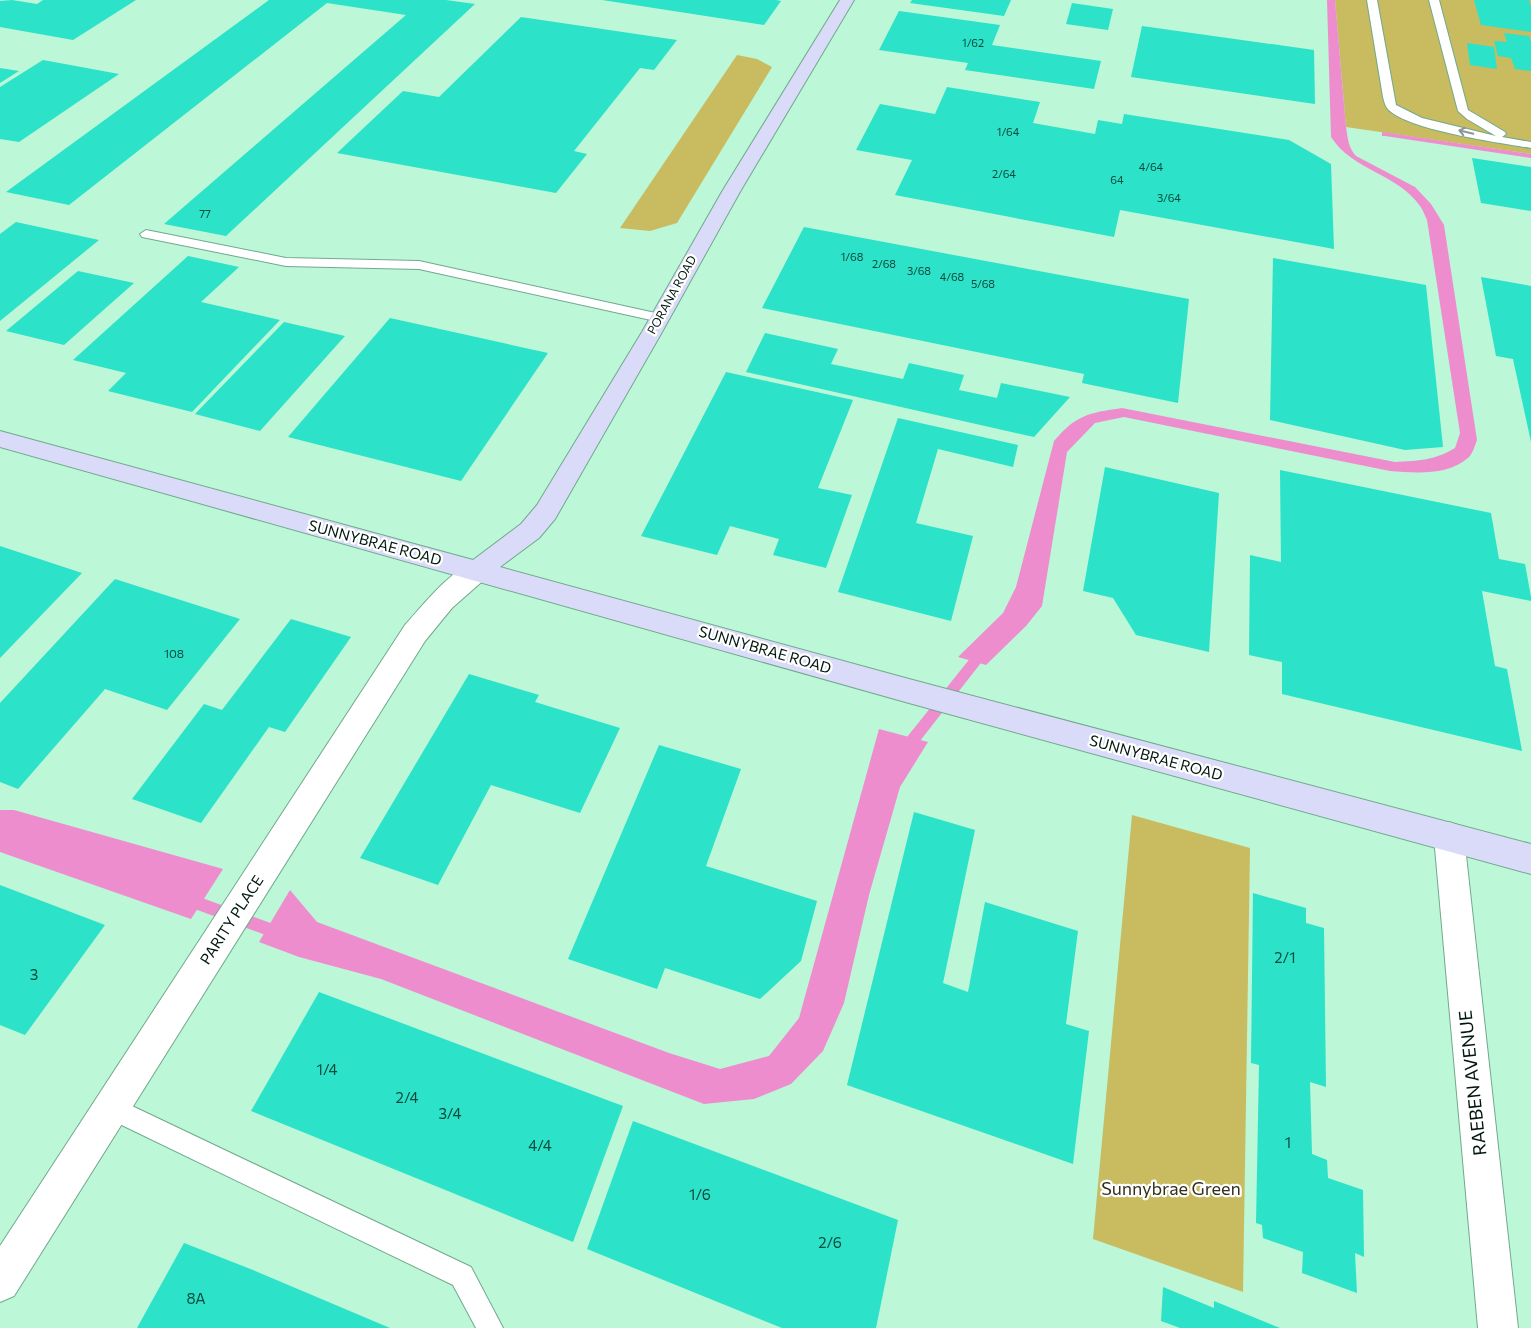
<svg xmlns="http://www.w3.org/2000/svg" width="1531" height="1328" font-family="Commissioner,sans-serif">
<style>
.green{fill:#c9bb5f}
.water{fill:#ee8dce}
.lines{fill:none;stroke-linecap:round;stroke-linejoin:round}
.stream{fill:#ee8dce;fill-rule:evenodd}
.building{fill:#2ce2c9}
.lane-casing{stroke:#71a98c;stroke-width:2}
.street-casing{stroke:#71a98c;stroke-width:2}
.secondary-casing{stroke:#71a98c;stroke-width:2}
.lane{fill:#fff;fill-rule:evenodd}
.street{fill:#fff;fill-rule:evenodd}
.secondary{fill:#dadaf9;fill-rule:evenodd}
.oneway{stroke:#8d9793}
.labels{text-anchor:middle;stroke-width:4.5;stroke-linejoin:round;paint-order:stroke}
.far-number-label{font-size:11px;fill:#0c4a3d}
.far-street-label{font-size:12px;fill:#02180e;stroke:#fff}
.number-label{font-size:12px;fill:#0c4a3d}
.street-label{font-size:15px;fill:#02180e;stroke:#fff}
.near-number-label{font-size:15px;fill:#0c4a3d}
.near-street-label{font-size:18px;fill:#02180e;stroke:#fff}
.near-park-label{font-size:18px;fill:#322f1a;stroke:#fff}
</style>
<rect width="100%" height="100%" fill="#bcf7d7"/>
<g class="green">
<polygon points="1335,0 1531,0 1531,154 1346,127"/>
<polygon points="737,55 757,59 772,67 677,223 650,231 620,228"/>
<polygon points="1132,815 1250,848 1243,1292 1093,1239"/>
</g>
<g class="water">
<path d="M1327 0H1335L1346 127C1348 139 1348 147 1356 156L1415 187 1431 204 1444 225 1477 440C1475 445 1473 453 1469 457 1448 476 1416 473 1390 471L1124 417 1095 423 1067 452 1042 606 1026 626 986 665 958 657 1003 613 1016 587 1054 441C1076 415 1088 413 1122 408L1395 462C1418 461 1436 460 1455 448L1460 433 1427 220C1425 216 1423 210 1420 206 1398 174 1352 170 1331 137Z"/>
<polygon points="879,729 928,742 900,787 869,895 844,1003 823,1051 791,1084 754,1099 704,1104 381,979 299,957 259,942 290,890 317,922 669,1053 720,1069 769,1056 799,1018"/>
<polygon points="0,810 14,810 223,869 191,919 0,852"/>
</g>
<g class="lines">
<g class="stream">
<polygon points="1382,132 1531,154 1531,158 1385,136 1382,136"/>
<polygon points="986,645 990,646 992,650 984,659 909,755 904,757 899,755 897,751 899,747 976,651"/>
<polygon points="186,892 287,929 289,934 287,939 282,941 181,904 179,899 181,894"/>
</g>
</g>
<g class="building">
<polygon points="12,0 37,4 43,0 136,0 73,40 0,27 0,1"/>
<polygon points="269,0 446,0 475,4 226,236 164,224 406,15 327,3 69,205 6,192"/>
<polygon points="602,0 776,0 781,1 764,25"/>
<polygon points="912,0 1011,0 1004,16 910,3"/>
<polygon points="1474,0 1529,0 1531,7 1531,32 1481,25"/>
<polygon points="1072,3 1113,9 1108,30 1066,24"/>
<polygon points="899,11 1000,25 992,45 1101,61 1094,89 965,70 968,63 879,50"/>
<polygon points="521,17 677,40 654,70 640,68 574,151 587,154 556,193 337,153 403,91 439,97"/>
<polygon points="1142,26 1314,50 1315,104 1131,77"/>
<polygon points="1504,33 1529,36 1531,42 1531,71 1515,69 1511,58 1498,56 1494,41 1507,42"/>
<polygon points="1467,43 1494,47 1497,69 1470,65"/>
<polygon points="43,60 119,74 19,142 0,139 0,87"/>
<polygon points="0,68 19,71 0,83"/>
<polygon points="947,87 1040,102 1033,123 1095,134 1098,120 1122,124 1124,114 1289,140 1331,164 1334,249 1120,210 1114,237 895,195 912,160 856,150 880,104 935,114"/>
<polygon points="1472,158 1531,167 1531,211 1481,203"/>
<polygon points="16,222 99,240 0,321 0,234"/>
<polygon points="804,227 1189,299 1178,403 1082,383 1084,374 762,308"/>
<polygon points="188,256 239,267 201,302 280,320 192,412 108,391 126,373 73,360"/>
<polygon points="1273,258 1426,285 1443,447 1405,450 1270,420"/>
<polygon points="78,271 134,283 64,345 6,331"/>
<polygon points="1481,277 1531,286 1531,442 1513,359 1496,356"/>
<polygon points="390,318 548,353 461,481 288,437"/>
<polygon points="284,322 345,336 260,431 195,414"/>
<polygon points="765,333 838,349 831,364 903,379 909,363 964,375 959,390 997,398 1001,383 1070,397 1034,437 746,372"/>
<polygon points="726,372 853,400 818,488 852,495 826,568 773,555 779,539 730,526 717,555 641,536"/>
<polygon points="898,418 1018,445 1013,467 938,449 916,523 973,536 951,621 838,592"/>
<polygon points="1105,467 1219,493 1209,652 1136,635 1113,598 1083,591"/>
<polygon points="1280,470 1491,513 1499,559 1525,564 1531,597 1531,601 1482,591 1495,666 1507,669 1522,751 1282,694 1282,662 1249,655 1250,555 1281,562"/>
<polygon points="0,546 82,573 0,658"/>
<polygon points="115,579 240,619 167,710 105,689 18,789 0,782 0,703"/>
<polygon points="291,619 351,637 285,732 269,727 201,823 132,799 204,704 222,710"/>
<polygon points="469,674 539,695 535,702 620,728 580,813 491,785 438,885 360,858"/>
<polygon points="659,745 741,769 706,866 817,901 801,961 760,999 665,968 657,989 568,959"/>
<polygon points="914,812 975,830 943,983 968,992 985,902 1078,931 1066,1024 1089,1031 1073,1164 847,1085"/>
<polygon points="0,885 105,925 25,1035 0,1025"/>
<polygon points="1253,893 1306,908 1306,923 1324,928 1326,1087 1310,1082 1312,1154 1327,1160 1328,1178 1363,1190 1364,1257 1355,1253 1357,1293 1302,1273 1303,1252 1263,1238 1262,1225 1256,1223 1259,1065 1251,1063"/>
<polygon points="319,992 623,1106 573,1242 251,1111"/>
<polygon points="633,1121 898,1220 876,1328 782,1328 587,1249"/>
<polygon points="184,1243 253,1270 390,1328 137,1328"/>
<polygon points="1163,1287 1214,1308 1214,1301 1280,1328 1180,1328 1161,1321"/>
</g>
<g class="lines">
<g class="lane-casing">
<g id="lane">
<path d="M1367 0H1377L1396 105 1422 118 1496 136 1467 119 1458 111 1429 0H1439L1468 110 1505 132 1506 134 1502 137 1531 142V148C1501 143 1405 130 1387 108 1385 105 1384 101 1383 97Z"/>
<polygon points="146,230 286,258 419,261 660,314 667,318 660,322 419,269 286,266 142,237 140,234"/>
<polygon points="111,1096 471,1267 503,1328 476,1328 453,1285 103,1116 99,1108 103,1100"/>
</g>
</g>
<g class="street-casing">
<g id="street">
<path d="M477 561 486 564 490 571 486 578 452 608 425 641 14 1296 0 1302V1246L405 625C424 604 450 570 477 561Z"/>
<polygon points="1449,822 1460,826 1464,837 1518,1328 1478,1328 1434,837 1438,826"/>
</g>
</g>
<g class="secondary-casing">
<polygon id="secondary" points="840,0 854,0 741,190 662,332 555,519 539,538 500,567 909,679 1531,844 1531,874 909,703 0,447 0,431 473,560 521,524 537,505 642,332 723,190"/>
</g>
<use href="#lane" class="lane"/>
<use href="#street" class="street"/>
<use href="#secondary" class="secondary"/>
</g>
<defs><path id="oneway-shaft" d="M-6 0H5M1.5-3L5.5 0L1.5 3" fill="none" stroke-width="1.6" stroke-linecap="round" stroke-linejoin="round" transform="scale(1.25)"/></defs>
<use class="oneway" href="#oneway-shaft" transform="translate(1466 132) rotate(-167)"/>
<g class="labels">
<g class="far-number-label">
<text x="973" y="47">1/62</text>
<text x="1008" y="136">1/64</text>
<text x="1151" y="171">4/64</text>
<text x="1004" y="178">2/64</text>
<text x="1117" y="184">64</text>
<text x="1169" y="202">3/64</text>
<text x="205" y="218">77</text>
<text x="852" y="261">1/68</text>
<text x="884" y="268">2/68</text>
<text x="919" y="275">3/68</text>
<text x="952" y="281">4/68</text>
<text x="983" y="288">5/68</text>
</g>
<g class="far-street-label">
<text transform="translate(672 295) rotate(-61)" y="4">PORANA ROAD</text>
</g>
<g class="number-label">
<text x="174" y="658">108</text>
</g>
<g class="street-label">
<text transform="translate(375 543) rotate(15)" y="5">SUNNYBRAE ROAD</text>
<text transform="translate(765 650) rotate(16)" y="5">SUNNYBRAE ROAD</text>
<text transform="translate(1156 758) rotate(15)" y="5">SUNNYBRAE ROAD</text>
<text transform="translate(232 920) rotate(-57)" y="5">PARITY PLACE</text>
</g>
<g class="near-number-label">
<text x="1285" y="963">2/1</text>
<text x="34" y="980">3</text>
<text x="327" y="1075">1/4</text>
<text x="407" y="1103">2/4</text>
<text x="450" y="1119">3/4</text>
<text x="1288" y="1148">1</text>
<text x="540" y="1151">4/4</text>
<text x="700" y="1200">1/6</text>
<text x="830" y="1248">2/6</text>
<text x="196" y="1304">8A</text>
</g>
<g class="near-street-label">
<text transform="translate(1473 1083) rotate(-96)" y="6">RAEBEN AVENUE</text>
</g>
<g class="near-park-label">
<text x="1171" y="1195">Sunnybrae Green</text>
</g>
</g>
</svg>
